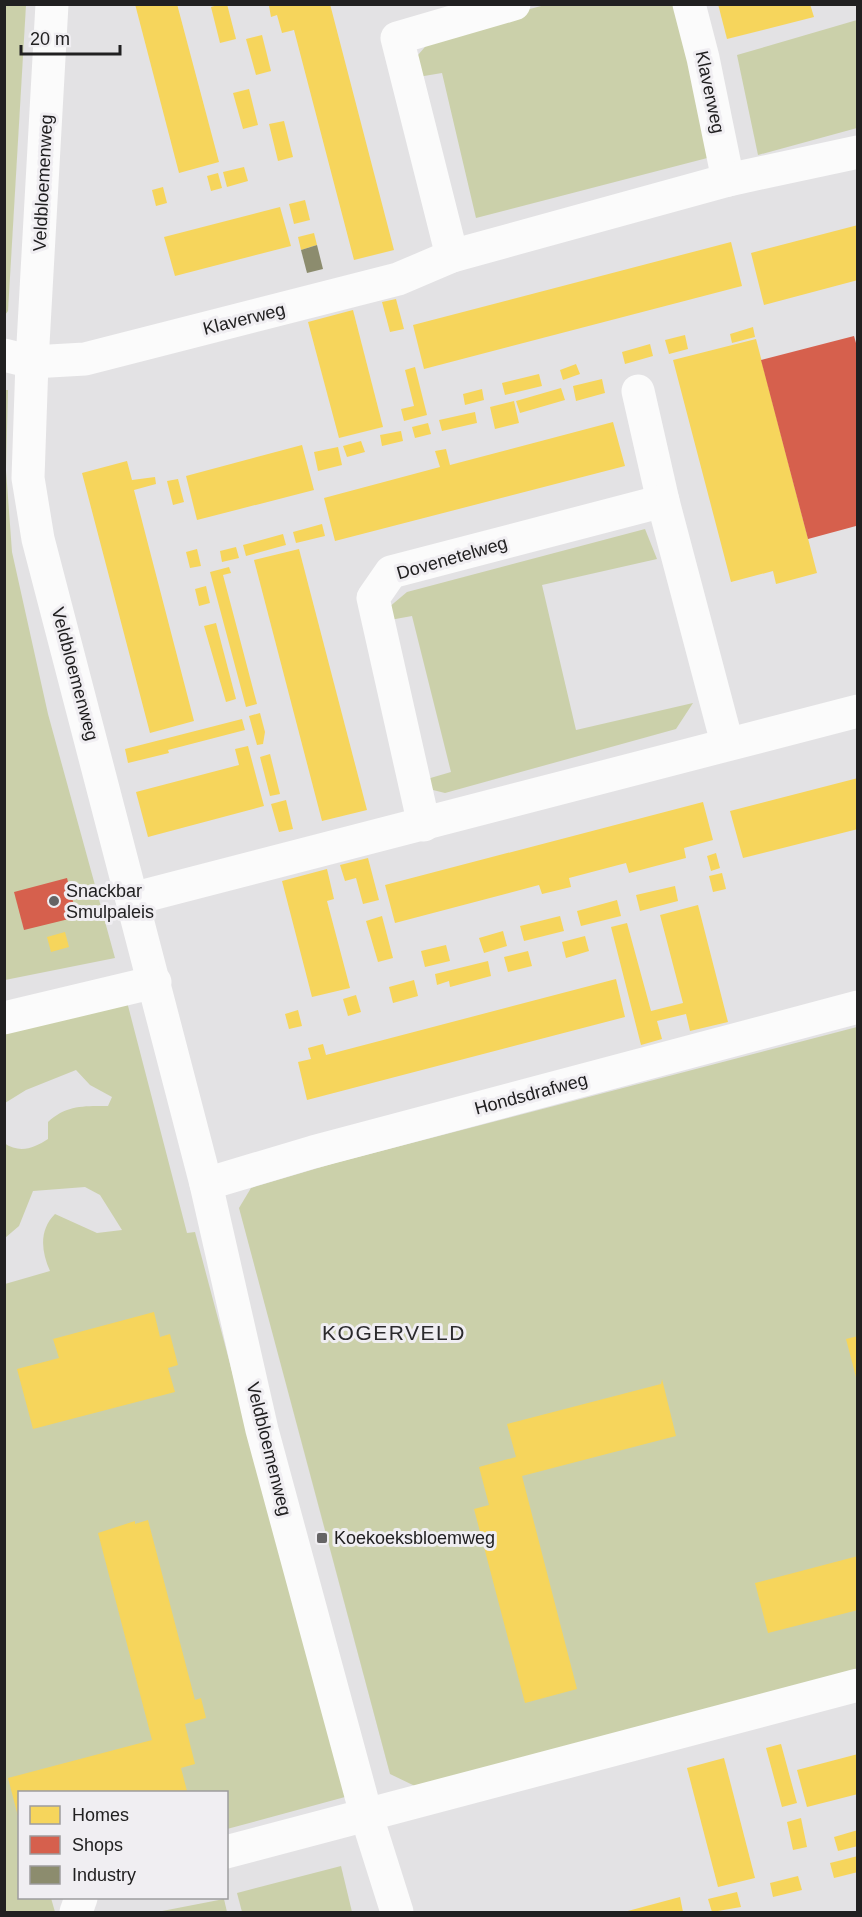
<svg xmlns="http://www.w3.org/2000/svg" width="862" height="1917" font-family="Helvetica,sans-serif">
<style>
.green{fill:#cbd0aa}
.homes{fill:#f6d55c}
.shops{fill:#d6604d}
.industry{fill:#8c8c6e}
.lines{fill:none;stroke-linecap:round;stroke-linejoin:round}
.minor{stroke:#fbfbfb;stroke-width:33}
.poi-dot{fill:#656465;stroke:#f0eef2;stroke-width:2}
.labels{text-anchor:middle;stroke-width:6;stroke-linejoin:round;paint-order:stroke}
.street-label{font-size:18px;fill:#212021;stroke:#f0eef2}
.poi-label{font-size:18px;fill:#212021;stroke:#f0eef2;text-anchor:start}
.quarter-label{font-size:21px;letter-spacing:1.5px;fill:#2b2a2d;stroke:#f0eef2}
</style>
<rect width="100%" height="100%" fill="#e3e2e4"/>
<g class="green">
<polygon points="5,4 26,5 8,311 5,315"/>
<polygon points="545,5 677,5 715,156 476,218 442,73 418,77 418,55 436,34"/>
<polygon points="857,20 857,128 758,155 737,55"/>
<polygon points="4,390 8,390 6,470 12,552 48,714 115,958 5,980"/>
<polygon points="645,529 657,559 542,585 576,730 693,703 676,729 445,793 433,790 427,779 451,772 412,616 390,620 388,608 407,592"/>
<path d="M126 998 187 1233 195 1232 345 1797 227 1829 226 1792H20V1898H51L55 1912H5V1284L50 1271C41 1251 39 1230 55 1214L97 1233 122 1230 100 1195 85 1187 33 1191 19 1226 5 1238 4 1143C20 1154 34 1148 48 1139V1122C66 1105 84 1106 108 1106L112 1097 90 1085 76 1070 26 1090 5 1103V1030Z"/>
<polygon points="857,1027 857,1669 417,1787 390,1774 239,1208 251,1188 335,1163"/>
<polygon points="341,1866 352,1912 242,1912 237,1893"/>
<polygon points="224,1899 227,1912 157,1912"/>
</g>
<g class="homes">
<polygon points="135,4 177,4 219,162 179,173"/>
<polygon points="221,4 227,4 236,39 220,43 211,7"/>
<polygon points="275,4 330,4 394,250 354,260 294,30 282,33 277,15 271,17 269,6"/>
<polygon points="718,4 810,4 814,17 727,39"/>
<polygon points="262,35 271,71 256,75 246,39"/>
<polygon points="249,89 258,125 243,129 233,93"/>
<polygon points="284,121 293,157 278,161 269,124"/>
<polygon points="244,167 248,181 227,187 223,172"/>
<polygon points="218,173 222,188 211,191 207,176"/>
<polygon points="163,187 167,203 156,206 152,190"/>
<polygon points="305,200 310,220 294,224 289,204"/>
<polygon points="280,207 291,246 175,276 164,237"/>
<polygon points="858,225 858,280 764,305 751,253"/>
<polygon points="314,233 317,245 301,250 298,237"/>
<polygon points="731,242 742,286 424,369 413,325"/>
<polygon points="396,299 404,329 390,332 382,302"/>
<polygon points="353,310 383,427 339,438 308,322"/>
<polygon points="753,327 755,337 732,343 730,334"/>
<polygon points="685,335 688,349 669,354 665,340"/>
<polygon points="756,339 817,573 776,584 773,571 731,582 673,360"/>
<polygon points="650,344 653,356 625,364 622,352"/>
<polygon points="576,364 580,374 563,380 560,370"/>
<polygon points="415,367 427,415 404,421 401,409 414,406 405,370"/>
<polygon points="539,374 542,386 505,395 502,383"/>
<polygon points="602,379 605,393 576,401 573,386"/>
<polygon points="561,388 565,400 520,413 516,401"/>
<polygon points="482,389 484,400 465,405 463,394"/>
<polygon points="514,401 519,423 495,429 490,407"/>
<polygon points="475,412 477,423 442,431 439,420"/>
<polygon points="613,422 625,466 335,541 324,498 440,467 435,451 446,449 450,465"/>
<polygon points="428,423 431,434 415,438 412,427"/>
<polygon points="401,431 403,441 382,446 380,435"/>
<polygon points="361,441 365,452 347,457 343,446"/>
<polygon points="302,445 314,490 197,520 186,476"/>
<polygon points="338,447 342,465 318,471 314,452"/>
<polygon points="127,461 132,480 155,477 156,484 134,490 194,721 150,733 82,473"/>
<polygon points="178,479 184,502 173,505 167,481"/>
<polygon points="322,524 325,536 296,543 293,532"/>
<polygon points="283,534 286,545 246,556 243,545"/>
<polygon points="236,547 239,558 222,562 220,551"/>
<polygon points="197,549 201,566 190,568 186,552"/>
<polygon points="299,549 367,810 322,821 254,560"/>
<polygon points="229,567 231,573 223,575 257,704 246,707 210,572"/>
<polygon points="206,586 210,603 199,606 195,589"/>
<polygon points="216,623 236,699 226,702 204,626"/>
<polygon points="260,713 265,732 263,744 257,745 249,716"/>
<polygon points="242,719 245,730 168,750 169,753 128,763 125,749"/>
<polygon points="248,746 264,806 148,837 136,792 239,765 235,749"/>
<polygon points="270,754 280,794 270,796 260,757"/>
<polygon points="858,778 858,829 743,858 730,811"/>
<polygon points="286,800 293,829 279,832 271,804"/>
<polygon points="703,802 713,840 684,848 686,858 629,873 626,863 569,878 571,887 542,894 539,885 395,923 385,885"/>
<polygon points="716,853 720,868 711,871 707,856"/>
<polygon points="368,858 379,900 363,904 356,878 345,881 340,865"/>
<polygon points="327,869 334,899 327,901 350,988 312,997 282,881"/>
<polygon points="722,873 726,889 713,892 709,876"/>
<polygon points="675,886 678,901 640,911 636,895"/>
<polygon points="617,900 621,916 581,926 577,911"/>
<polygon points="698,905 728,1022 690,1031 686,1014 657,1021 662,1039 641,1045 611,927 627,923 651,1011 683,1003 660,915"/>
<polygon points="382,916 393,958 378,962 366,921"/>
<polygon points="560,916 564,931 524,941 520,926"/>
<polygon points="503,931 507,946 484,953 479,938"/>
<polygon points="65,932 69,947 51,952 47,937"/>
<polygon points="585,936 589,951 566,958 562,942"/>
<polygon points="446,945 450,961 425,967 421,951"/>
<polygon points="528,951 532,966 508,972 504,957"/>
<polygon points="488,961 491,976 450,987 449,981 437,985 435,974"/>
<polygon points="616,979 625,1017 307,1100 298,1062 311,1059 308,1048 323,1044 326,1055"/>
<polygon points="414,980 418,996 393,1003 389,987"/>
<polygon points="356,995 361,1012 348,1016 343,999"/>
<polygon points="298,1010 302,1026 289,1029 285,1014"/>
<polygon points="154,1312 160,1337 170,1334 178,1365 168,1368 175,1392 33,1429 17,1369 59,1358 53,1339"/>
<polygon points="858,1336 858,1380 857,1381 846,1339"/>
<polygon points="662,1379 676,1436 522,1476 577,1689 525,1703 474,1509 489,1505 479,1467 516,1457 507,1424 661,1384"/>
<polygon points="148,1520 195,1700 201,1698 206,1718 185,1724 195,1764 181,1768 187,1791 20,1792 19,1820 8,1778 152,1740 98,1533 135,1521 135,1524"/>
<polygon points="858,1556 858,1610 768,1633 755,1583"/>
<polygon points="781,1744 797,1803 782,1807 766,1748"/>
<polygon points="858,1754 858,1794 807,1807 797,1770"/>
<polygon points="724,1758 755,1878 718,1887 687,1768"/>
<polygon points="801,1818 807,1847 793,1850 787,1822"/>
<polygon points="858,1830 858,1846 838,1851 834,1837"/>
<polygon points="858,1856 858,1872 834,1878 830,1863"/>
<polygon points="798,1876 802,1890 773,1897 770,1883"/>
<polygon points="737,1892 741,1907 712,1912 708,1899"/>
<polygon points="680,1897 683,1912 624,1912"/>
</g>
<g class="shops">
<polygon points="854,336 858,350 858,523 856,526 808,539 761,360"/>
<polygon points="67,878 77,917 24,930 14,892"/>
</g>
<polygon class="industry" points="317,245 323,269 307,273 301,250"/>
<g class="lines">
<g class="minor">
<polyline points="52,4 32,362 28,478 38,539 206,1184 262,1430 366,1814 397,1912"/>
<polyline points="689,4 703,58 728,180"/>
<polyline points="452,256 397,38 514,4"/>
<polyline points="4,355 32,362 85,359 398,279 452,256 728,180 858,152"/>
<polyline points="638,391 663,501 727,743"/>
<polyline points="424,825 373,598 391,572 663,501"/>
<polyline points="132,899 858,711"/>
<polyline points="4,1018 155,982"/>
<polyline points="206,1184 313,1152 858,1007"/>
<polyline points="226,1852 858,1685"/>
<polyline points="76,1912 81,1898"/>
</g>
</g>
<g class="poi-dot">
<circle cx="54" cy="901" r="6"/>
<rect x="316" y="1532" width="12" height="12" rx="3"/>
</g>
<g class="labels">
<g class="street-label">
<text transform="translate(710 92) rotate(78)" y="6">Klaverweg</text>
<text transform="translate(43 183) rotate(-87)" y="6">Veldbloemenweg</text>
<text transform="translate(244 319) rotate(-14)" y="6">Klaverweg</text>
<text transform="translate(452 558) rotate(-16)" y="6">Dovenetelweg</text>
<text transform="translate(75 674) rotate(75)" y="6">Veldbloemenweg</text>
<text transform="translate(531 1094) rotate(-15)" y="6">Hondsdrafweg</text>
<text transform="translate(269 1449) rotate(76)" y="6">Veldbloemenweg</text>
</g>
<g class="poi-label">
<text x="66" y="897">Snackbar<tspan x="66" dy="21">Smulpaleis</tspan></text>
<text x="334" y="1544">Koekoeksbloemweg</text>
</g>
<g class="quarter-label">
<text x="394" y="1340">KOGERVELD</text>
</g>
</g>
<rect width="862" height="1917" fill="none" stroke="#212021" stroke-width="12"/>
<rect x="18" y="1791" width="210" height="108" fill="#f0eef2" stroke="#9d9c9e" stroke-width="1.5"/>
<rect x="30" y="1806" width="30" height="18" fill="#f6d55c" stroke="#9d9c9e" stroke-width="1.5"/>
<text x="72" y="1821" font-size="18" fill="#212021">Homes</text>
<rect x="30" y="1836" width="30" height="18" fill="#d6604d" stroke="#9d9c9e" stroke-width="1.5"/>
<text x="72" y="1851" font-size="18" fill="#212021">Shops</text>
<rect x="30" y="1866" width="30" height="18" fill="#8c8c6e" stroke="#9d9c9e" stroke-width="1.5"/>
<text x="72" y="1881" font-size="18" fill="#212021">Industry</text>
<path d="M21 45v9h99v-9" fill="none" stroke="#212021" stroke-width="3"/>
<text x="30" y="45" font-size="18" fill="#212021" stroke="#f0eef2" stroke-width="4.5" paint-order="stroke">20 m</text>
</svg>
